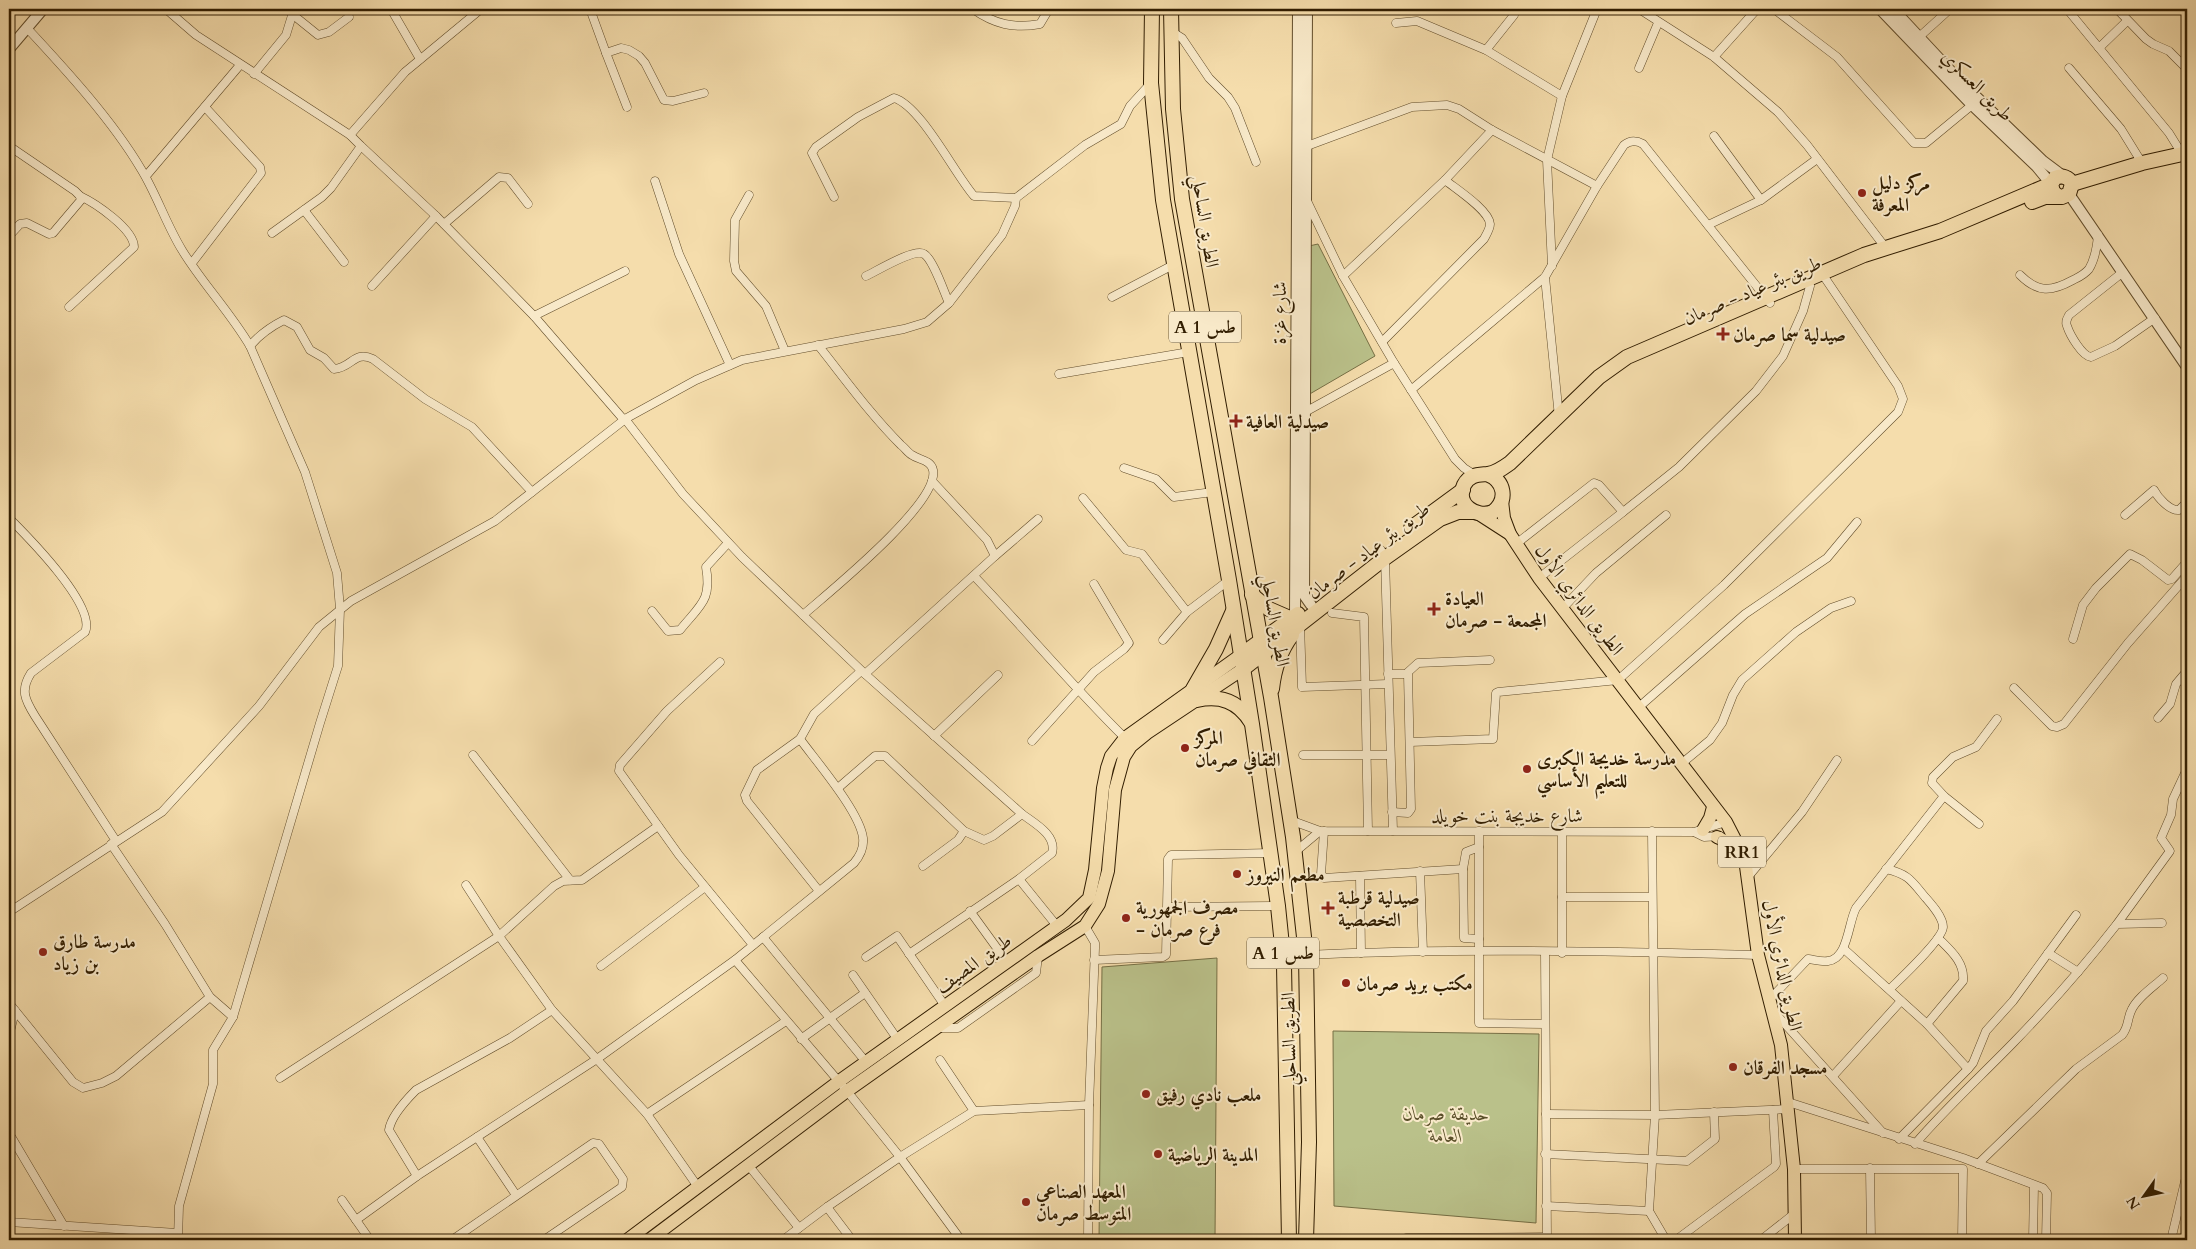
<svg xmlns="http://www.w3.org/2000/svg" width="2196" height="1249" font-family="Cardo,Amiri,serif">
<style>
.green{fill:#bac18a;stroke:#766f45}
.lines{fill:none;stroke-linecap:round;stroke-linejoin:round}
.minor-casing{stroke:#624d2b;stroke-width:9}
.tertiary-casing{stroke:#624d2b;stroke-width:12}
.primary-casing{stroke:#311d00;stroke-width:14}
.trunk-casing{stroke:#311d00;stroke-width:16}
.minor{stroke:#f8e9c9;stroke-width:8}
.tertiary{stroke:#f8e9c9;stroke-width:10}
.primary{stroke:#f5ddac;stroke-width:12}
.trunk{stroke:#f5ddac;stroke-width:14}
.poi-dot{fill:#8f2418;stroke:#f8e9c9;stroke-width:2}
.labels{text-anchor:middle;stroke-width:4;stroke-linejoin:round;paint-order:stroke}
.shield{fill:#f8e9c9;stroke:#6d5a3c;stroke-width:1}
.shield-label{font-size:18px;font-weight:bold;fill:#311d00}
.street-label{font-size:19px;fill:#311d00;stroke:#f8e9c9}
.poi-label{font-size:19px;font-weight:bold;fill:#311d00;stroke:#f8e9c9;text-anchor:start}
.park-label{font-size:19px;font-style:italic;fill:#5a4e29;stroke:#f8e9c9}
</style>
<rect width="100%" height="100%" fill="#f5ddac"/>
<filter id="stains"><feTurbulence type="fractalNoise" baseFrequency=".004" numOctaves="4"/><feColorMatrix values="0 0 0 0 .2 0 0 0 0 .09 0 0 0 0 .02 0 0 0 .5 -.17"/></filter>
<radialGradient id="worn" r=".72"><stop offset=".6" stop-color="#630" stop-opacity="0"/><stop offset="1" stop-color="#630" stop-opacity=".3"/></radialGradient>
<g class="green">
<polygon points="1318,244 1375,356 1308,395 1309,246"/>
<polygon points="1217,958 1215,1240 1099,1239 1102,967"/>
<polygon points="1333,1031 1539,1034 1536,1223 1334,1206"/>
</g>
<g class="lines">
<g class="minor-casing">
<g id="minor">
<path d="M166 9 196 35 350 135 361 146 436 216 534 316 624 420 625 419 683 494 742 557 865 674 1022 814C1034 823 1057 835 1052 853L1019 879 909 954"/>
<polyline points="391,9 420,59"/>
<polyline points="590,9 606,53 621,48 629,50 639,56 645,63 664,100 673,101 704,93"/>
<path d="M973 9C994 24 1014 29 1040 24L1049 9"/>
<polyline points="1639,9 1714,57 1778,112 1807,145 1885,247"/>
<polyline points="1774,9 1837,57 1914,143 1926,143 1972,105"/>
<polyline points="2067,9 2169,133 2182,154"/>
<polyline points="2117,9 2146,39 2153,44 2169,51 2187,69"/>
<polyline points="292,14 318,35 329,32 349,17"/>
<polyline points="1396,23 1417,21 1486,50 1562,96"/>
<path d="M27 28C66 70 112 120 141 169 157 195 166 224 182 250 202 283 230 312 250 346L305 472 337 573 340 609 338 666 320 723 233 1017 213 1050V1084L179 1206 178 1240"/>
<polyline points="1171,31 1182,38 1209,78 1228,97 1235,108 1256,162"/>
<polyline points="1918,38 1950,9"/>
<polyline points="2099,48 2127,21"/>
<polyline points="1486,50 1514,15"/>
<polyline points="606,53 627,107"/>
<polyline points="1714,57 1757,9"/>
<polyline points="1639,68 1658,23"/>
<polyline points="2069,68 2121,129 2142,163"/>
<polyline points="254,74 286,35 294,9"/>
<polyline points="350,135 405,72 481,9"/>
<polyline points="1714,136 1761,200"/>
<polyline points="9,146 75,191 80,196 81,200 53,233 49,234 27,223 20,224 9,236"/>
<polyline points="1307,146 1412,107 1447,105 1459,109 1492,130 1597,186"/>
<polyline points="146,176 240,65"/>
<polyline points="655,181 679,254 730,365"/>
<polyline points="749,195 735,220 734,261 736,271 766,306 785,351"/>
<path d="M834 197 812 153 816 147 858 117 894 98C921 106 954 173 974 196L1016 198"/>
<polyline points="1307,201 1343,276 1394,363 1455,459 1464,468 1475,475"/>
<polyline points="304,210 344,262"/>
<polyline points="444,224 499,177 508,178 528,204"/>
<polyline points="1708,225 1761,200 1817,159"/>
<polyline points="272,233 322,197 331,188 361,146"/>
<polyline points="192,263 261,173 260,167 205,107"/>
<polyline points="1552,266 1547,160 1562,96 1597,9"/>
<path d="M2123 272 2069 315C2067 319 2065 322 2067 326 2070 335 2082 356 2091 357L2115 346 2155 318"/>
<path d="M2020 275C2038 293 2051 292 2073 280 2079 277 2084 275 2089 269 2095 259 2097 247 2098 235"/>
<path d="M866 276C877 271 914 248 924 254 933 259 944 292 949 303"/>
<polyline points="1343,276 1445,180 1492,130"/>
<polyline points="1545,277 1559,417"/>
<polyline points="372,286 436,216"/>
<polyline points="1112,297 1173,265"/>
<path d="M69 307 134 247C134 229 95 203 80 196"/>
<polyline points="534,316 625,271"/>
<path d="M1382 342 1484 239C1486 235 1490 229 1490 224 1489 210 1456 189 1445 180"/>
<path d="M250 346C260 334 270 327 284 320L297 327 310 350 324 358 334 369C352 368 354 350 373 359L425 399 472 427 532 492"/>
<polyline points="1059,374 1189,352"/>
<path d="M1411 390 1545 277 1597 186 1624 145C1630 140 1636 140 1643 144L1770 303"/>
<polyline points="1305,412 1394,363"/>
<polyline points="625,419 696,380 742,360 904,329 927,322 949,303 1002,235 1015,206 1016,198 1085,145 1121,124 1130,106 1151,83"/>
<polyline points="1124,468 1156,479 1174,497 1213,492"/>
<polyline points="1083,498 1126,550 1142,554 1187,612"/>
<polyline points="1623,512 1679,467 1756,391 1783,356 1803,311 1810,286"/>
<path d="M2125 515 2154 490C2158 498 2170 511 2179 510L2187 502"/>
<path d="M9 518C27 536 97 606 85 632L31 673C20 690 25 700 35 716L116 841"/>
<polyline points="1516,544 1594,483 1599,485 1623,512 1539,578"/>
<polyline points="1381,550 1385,558 1393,831"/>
<polyline points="995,556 1038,519"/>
<path d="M974 576C1025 629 1072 686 1125 738"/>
<polyline points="1562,609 1596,573 1666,515"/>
<path d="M652 611 668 631 680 630C700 605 712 601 706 567L728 543"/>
<polyline points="1332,613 1364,617 1368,831"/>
<path d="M803 615C828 593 940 503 933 470 931 460 919 460 912 455 908 453 905 448 901 445 870 414 845 379 818 345"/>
<polyline points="1300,624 1302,687 1388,684"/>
<polyline points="2073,639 2083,605 2096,588 2130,554 2142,560 2168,580 2172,579 2187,562"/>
<polyline points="1163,640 1187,612 1229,580"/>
<polyline points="720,662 667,711 620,765 619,771 679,855 753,945"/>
<polyline points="1407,673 1418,663 1490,660"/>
<polyline points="865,674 995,556 987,540 932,481"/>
<polyline points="1388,674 1408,674 1411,809 1408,813 1392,812"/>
<polyline points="2014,688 2052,726 2057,727 2064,724 2128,643 2187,576"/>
<polyline points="1639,707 1745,614 1827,558 1857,522"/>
<polyline points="2158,718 2170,704 2176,684 2187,671"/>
<polyline points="934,736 998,675"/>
<polyline points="800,739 757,770 745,795 747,801 819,891"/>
<polyline points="1032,741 1094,672 1124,649 1129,643 1094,584"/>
<polyline points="1410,742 1493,739 1496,693 1498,692 1618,680 1724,585 1898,412 1903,399 1898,386 1825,278"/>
<polyline points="473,755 570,880"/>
<polyline points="1303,755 1390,755"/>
<polyline points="1681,764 1710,740 1722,723 1733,695 1742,680 1796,632 1831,608 1851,601"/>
<polyline points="838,788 875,756 885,756 964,831 984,840 993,836 1022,814"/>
<polyline points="1944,796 1932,783 1933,777 1953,757 1976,747 1997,719"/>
<polyline points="1290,820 1320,831 1694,832 1726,822"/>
<polyline points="1324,831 1321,874 1324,878 1463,869"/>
<polyline points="1479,831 1479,1023 1545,1024"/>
<polyline points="1652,831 1655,1115 1649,1211 1666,1240"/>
<polyline points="1562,832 1562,953"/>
<polyline points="1694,832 1704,837 1720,836"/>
<polyline points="111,844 165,924 210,997 233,1017"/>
<polyline points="1479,847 1466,852 1463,869 1464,938 1479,939"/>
<polyline points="1295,852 1320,831"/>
<polyline points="923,866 958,840 964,831"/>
<path d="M1886 869C1908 874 1911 880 1925 897 1932 905 1943 917 1943 927 1943 939 1900 979 1890 989"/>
<polyline points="1420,871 1423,952"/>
<polyline points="1360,876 1361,953"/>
<polyline points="1747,878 1802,812 1837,760"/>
<polyline points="1019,879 1057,926"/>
<polyline points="466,885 499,936 554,886 563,881 582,880 658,826"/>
<polyline points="1562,897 1652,897"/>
<polyline points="1168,907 1278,906"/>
<polyline points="970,911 1007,962"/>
<polyline points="9,912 162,812 259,706 319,627 351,601 495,521 624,420"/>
<polyline points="2117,924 2170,851 2161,838 2171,815 2173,799 2187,769"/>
<polyline points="1085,926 1095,943 1095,948 1089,1105 1088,1240"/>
<polyline points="763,937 866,1062"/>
<polyline points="1844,949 1927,1024 1968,1069"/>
<polyline points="1545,952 1547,1240"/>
<polyline points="2048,953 2078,972"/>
<path d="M1306 955C1456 948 1608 951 1758 955"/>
<polyline points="866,957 897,936 945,1006"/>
<polyline points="735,960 847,1091 900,1157 961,1240"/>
<polyline points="1094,960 1163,957 1166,955 1168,859 1171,855 1272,853"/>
<polyline points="601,966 705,887"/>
<polyline points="853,975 898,1040"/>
<path d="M1770 999 1808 959C1815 960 1822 962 1828 961 1848 959 1848 923 1856 908L1944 796 1979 824"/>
<polyline points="9,1003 73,1082 83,1088 102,1083 116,1076 210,997"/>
<polyline points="1775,1013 1883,1133"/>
<path d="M1927 1024 1963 981C1965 962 1950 950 1938 938"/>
<polyline points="938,1028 958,1028 1036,973 1038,956"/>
<polyline points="9,1036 15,1011"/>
<polyline points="801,1039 865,993"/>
<polyline points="940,1060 974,1111"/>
<polyline points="1833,1076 1901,1001"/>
<polyline points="280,1078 499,936 552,1010 647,1114 698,1187"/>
<polyline points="1788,1102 1963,1158 2043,1188 2047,1193 2046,1240"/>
<polyline points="647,1114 786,1021"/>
<polyline points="1546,1114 1655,1115 1789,1109"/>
<polyline points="9,1133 64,1226"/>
<polyline points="477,1137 516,1195"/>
<polyline points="1899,1139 1968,1069 1973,1063 1986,1031 2013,1001 2076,915"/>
<path d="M1915 1144C1946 1108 1981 1076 2014 1042 2050 1005 2085 965 2117 924L2162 923"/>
<polyline points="1545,1154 1687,1161 1715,1139 1714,1112"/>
<path d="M1978 1164 2076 1069 2122 1035C2129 1027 2127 1018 2132 1009 2138 997 2153 987 2163 978"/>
<polyline points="749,1166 799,1228"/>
<polyline points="1870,1168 1871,1240"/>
<polyline points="1794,1169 1963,1169 1962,1240"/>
<path d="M417 1176 389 1130C391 1116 406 1100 416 1090L510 1038 552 1010"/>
<polyline points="342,1200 370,1240"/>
<polyline points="1546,1206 1649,1211"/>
<polyline points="827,1207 852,1240"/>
<path d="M356 1220 417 1176 597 1059 735 960 854 863C860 856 864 847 863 838 860 812 816 761 800 739L814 714 861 671"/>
<polyline points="9,1222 177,1233"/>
<polyline points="452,1240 593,1143 599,1144 623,1179 622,1187 544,1240"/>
<polyline points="783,1240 827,1207 900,1157 974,1111 1089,1105"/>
<polyline points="1403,1240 1406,1238 1547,1237"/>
<polyline points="1676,1240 1774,1167 1776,1164 1773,1110"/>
<polyline points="1761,1240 1794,1214"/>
<polyline points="2033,1240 2034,1186"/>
<polyline points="2171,1240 2187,1173"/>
</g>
</g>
<g class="tertiary-casing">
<g id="tertiary">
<polyline points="1307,9 1304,595 1311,605"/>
<polyline points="1880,9 1972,105 2037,167 2051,184"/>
<polyline points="1893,9 1960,81 2043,161 2063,176"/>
<polyline points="9,49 43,9"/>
<polyline points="2069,194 2187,367"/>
<polyline points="1295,617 1298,9"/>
</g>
</g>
<g class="primary-casing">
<g id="primary">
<polyline points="1502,501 1504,518 1510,534 1539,578 1726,822 1745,859 1758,955 1781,1045 1794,1169 1795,1240"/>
<polyline points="1479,514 1510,534"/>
<polyline points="1703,830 1710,818 1713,807"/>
<polyline points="1717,837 1741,849"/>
<polyline points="627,1240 838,1082 1066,920 1089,898 1095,870 1103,788 1107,768 1111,756 1125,738 1241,655"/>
<polyline points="649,1240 847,1091 1038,956 1085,926 1099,904 1108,871 1115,790 1124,757 1131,746 1147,733 1243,669"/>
</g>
</g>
<g class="trunk-casing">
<g id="trunk">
<polyline points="1152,9 1151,83 1163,200 1229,580 1252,724 1278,906 1284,965 1289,1240"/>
<polyline points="1171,9 1173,109 1182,199 1271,697 1293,837 1306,955 1309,1142 1306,1240"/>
<polyline points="2072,184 2142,163 2187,153"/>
<path d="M2032 202 2045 197H2062L2069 194 2072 184C2069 177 2062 175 2055 178L2051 184 2053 192 2059 197"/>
<path d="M1487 474C1505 481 1508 500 1493 512 1476 519 1455 504 1464 485 1470 474 1478 475 1488 474 1496 473 1503 468 1510 463L1599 377 1627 357 1864 255 1940 231 2051 184"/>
<polyline points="1411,528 1463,490"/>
<polyline points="1252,595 1269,609 1292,619"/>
<polyline points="1241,655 1298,614"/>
<polyline points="1243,669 1385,558 1440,519 1458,512 1473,512"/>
<polyline points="1193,689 1216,649 1233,611"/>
<path d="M1272 689C1274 670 1280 651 1292 635"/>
<path d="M1197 700C1220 695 1238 701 1251 722"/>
</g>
</g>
<use href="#minor" class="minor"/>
<use href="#tertiary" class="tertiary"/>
<use href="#primary" class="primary"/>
<use href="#trunk" class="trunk"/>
</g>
<g class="poi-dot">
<circle cx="1862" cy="193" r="5"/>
<path d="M1720.5 326.5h5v5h5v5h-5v5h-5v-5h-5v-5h5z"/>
<path d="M1233.5 413.5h5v5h5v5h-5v5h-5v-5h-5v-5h5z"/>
<path d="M1431.5 601.5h5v5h5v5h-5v5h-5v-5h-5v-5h5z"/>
<circle cx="1185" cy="748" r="5"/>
<circle cx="1527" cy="769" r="5"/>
<circle cx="1237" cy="874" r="5"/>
<path d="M1325.5 900.5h5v5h5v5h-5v5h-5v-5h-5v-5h5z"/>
<circle cx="1126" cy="918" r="5"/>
<circle cx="43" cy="952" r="5"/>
<circle cx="1346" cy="983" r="5"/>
<circle cx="1733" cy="1067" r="5"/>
<circle cx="1146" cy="1094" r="5"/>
<circle cx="1158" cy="1154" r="5"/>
<circle cx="1026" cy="1202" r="5"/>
</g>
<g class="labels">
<g class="shield">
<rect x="1169" y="311.5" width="72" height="31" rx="4"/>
<rect x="1718" y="836.5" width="48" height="31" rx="4"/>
<rect x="1247" y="937.5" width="72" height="31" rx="4"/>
</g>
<g class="shield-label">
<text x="1205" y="333">A 1 طس</text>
<text x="1742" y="858">RR1</text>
<text x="1283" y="959">A 1 طس</text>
</g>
<g class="street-label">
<text transform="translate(1978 85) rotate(45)" y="7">طريق العسكري</text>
<text transform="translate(1206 221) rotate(81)" y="7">الطريق الساحلي</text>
<text transform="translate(1752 290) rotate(-23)" y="7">طريق بئر عياد - صرمان</text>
<text transform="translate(1279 313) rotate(-90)" y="7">شارع غزة</text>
<text transform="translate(1368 550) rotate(-37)" y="7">طريق بئر عياد - صرمان</text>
<text transform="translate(1580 599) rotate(53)" y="7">الطريق الدائري الأول</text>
<text transform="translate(1276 620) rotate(80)" y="7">الطريق الساحلي</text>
<text x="1507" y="822">شارع خديجة بنت خويلد</text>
<text transform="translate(973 963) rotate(-35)" y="7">طريق المصيف</text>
<text transform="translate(1783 965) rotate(78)" y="7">الطريق الدائري الأول</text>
<text transform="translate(1288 1039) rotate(-91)" y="7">الطريق الساحلي</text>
</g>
<g class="poi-label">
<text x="1872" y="189">مركز دليل<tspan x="1872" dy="22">المعرفة</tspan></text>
<text x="1733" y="341">صيدلية سما صرمان</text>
<text x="1246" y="428">صيدلية العافية</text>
<text x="1445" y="605">العيادة<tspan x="1445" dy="22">المجمعة - صرمان</tspan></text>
<text x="1195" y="744">المركز<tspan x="1195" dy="22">الثقافي صرمان</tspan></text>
<text x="1537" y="765">مدرسة خديجة الكبرى<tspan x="1537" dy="22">للتعليم الأساسي</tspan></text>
<text x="1247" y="881">مطعم النيروز</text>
<text x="1338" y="904">صيدلية قرطبة<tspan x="1338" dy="22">التخصصية</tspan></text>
<text x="1136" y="914">مصرف الجمهورية<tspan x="1136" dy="22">- فرع صرمان</tspan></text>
<text x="53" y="948">مدرسة طارق<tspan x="53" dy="22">بن زياد</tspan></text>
<text x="1356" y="990">مكتب بريد صرمان</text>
<text x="1743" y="1074">مسجد الفرقان</text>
<text x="1156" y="1101">ملعب نادي رفيق</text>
<text x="1168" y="1161">المدينة الرياضية</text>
<text x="1036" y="1198">المعهد الصناعي<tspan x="1036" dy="22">المتوسط صرمان</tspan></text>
</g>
<g class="park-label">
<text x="1446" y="1120">حديقة صرمان<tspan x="1446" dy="22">العامة</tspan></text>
</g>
</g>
<rect width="2196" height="1249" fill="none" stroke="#f5ddac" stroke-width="30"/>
<rect x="10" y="10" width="2176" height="1229" fill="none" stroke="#311d00" stroke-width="2.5"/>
<rect x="15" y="15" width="2166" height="1219" fill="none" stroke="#311d00"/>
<g transform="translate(2144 1196) rotate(237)" stroke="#f8e9c9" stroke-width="4" paint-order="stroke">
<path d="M0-4L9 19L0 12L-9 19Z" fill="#311d00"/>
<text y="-8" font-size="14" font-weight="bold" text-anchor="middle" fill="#311d00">N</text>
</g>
<rect width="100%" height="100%" filter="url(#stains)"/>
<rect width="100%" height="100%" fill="url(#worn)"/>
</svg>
